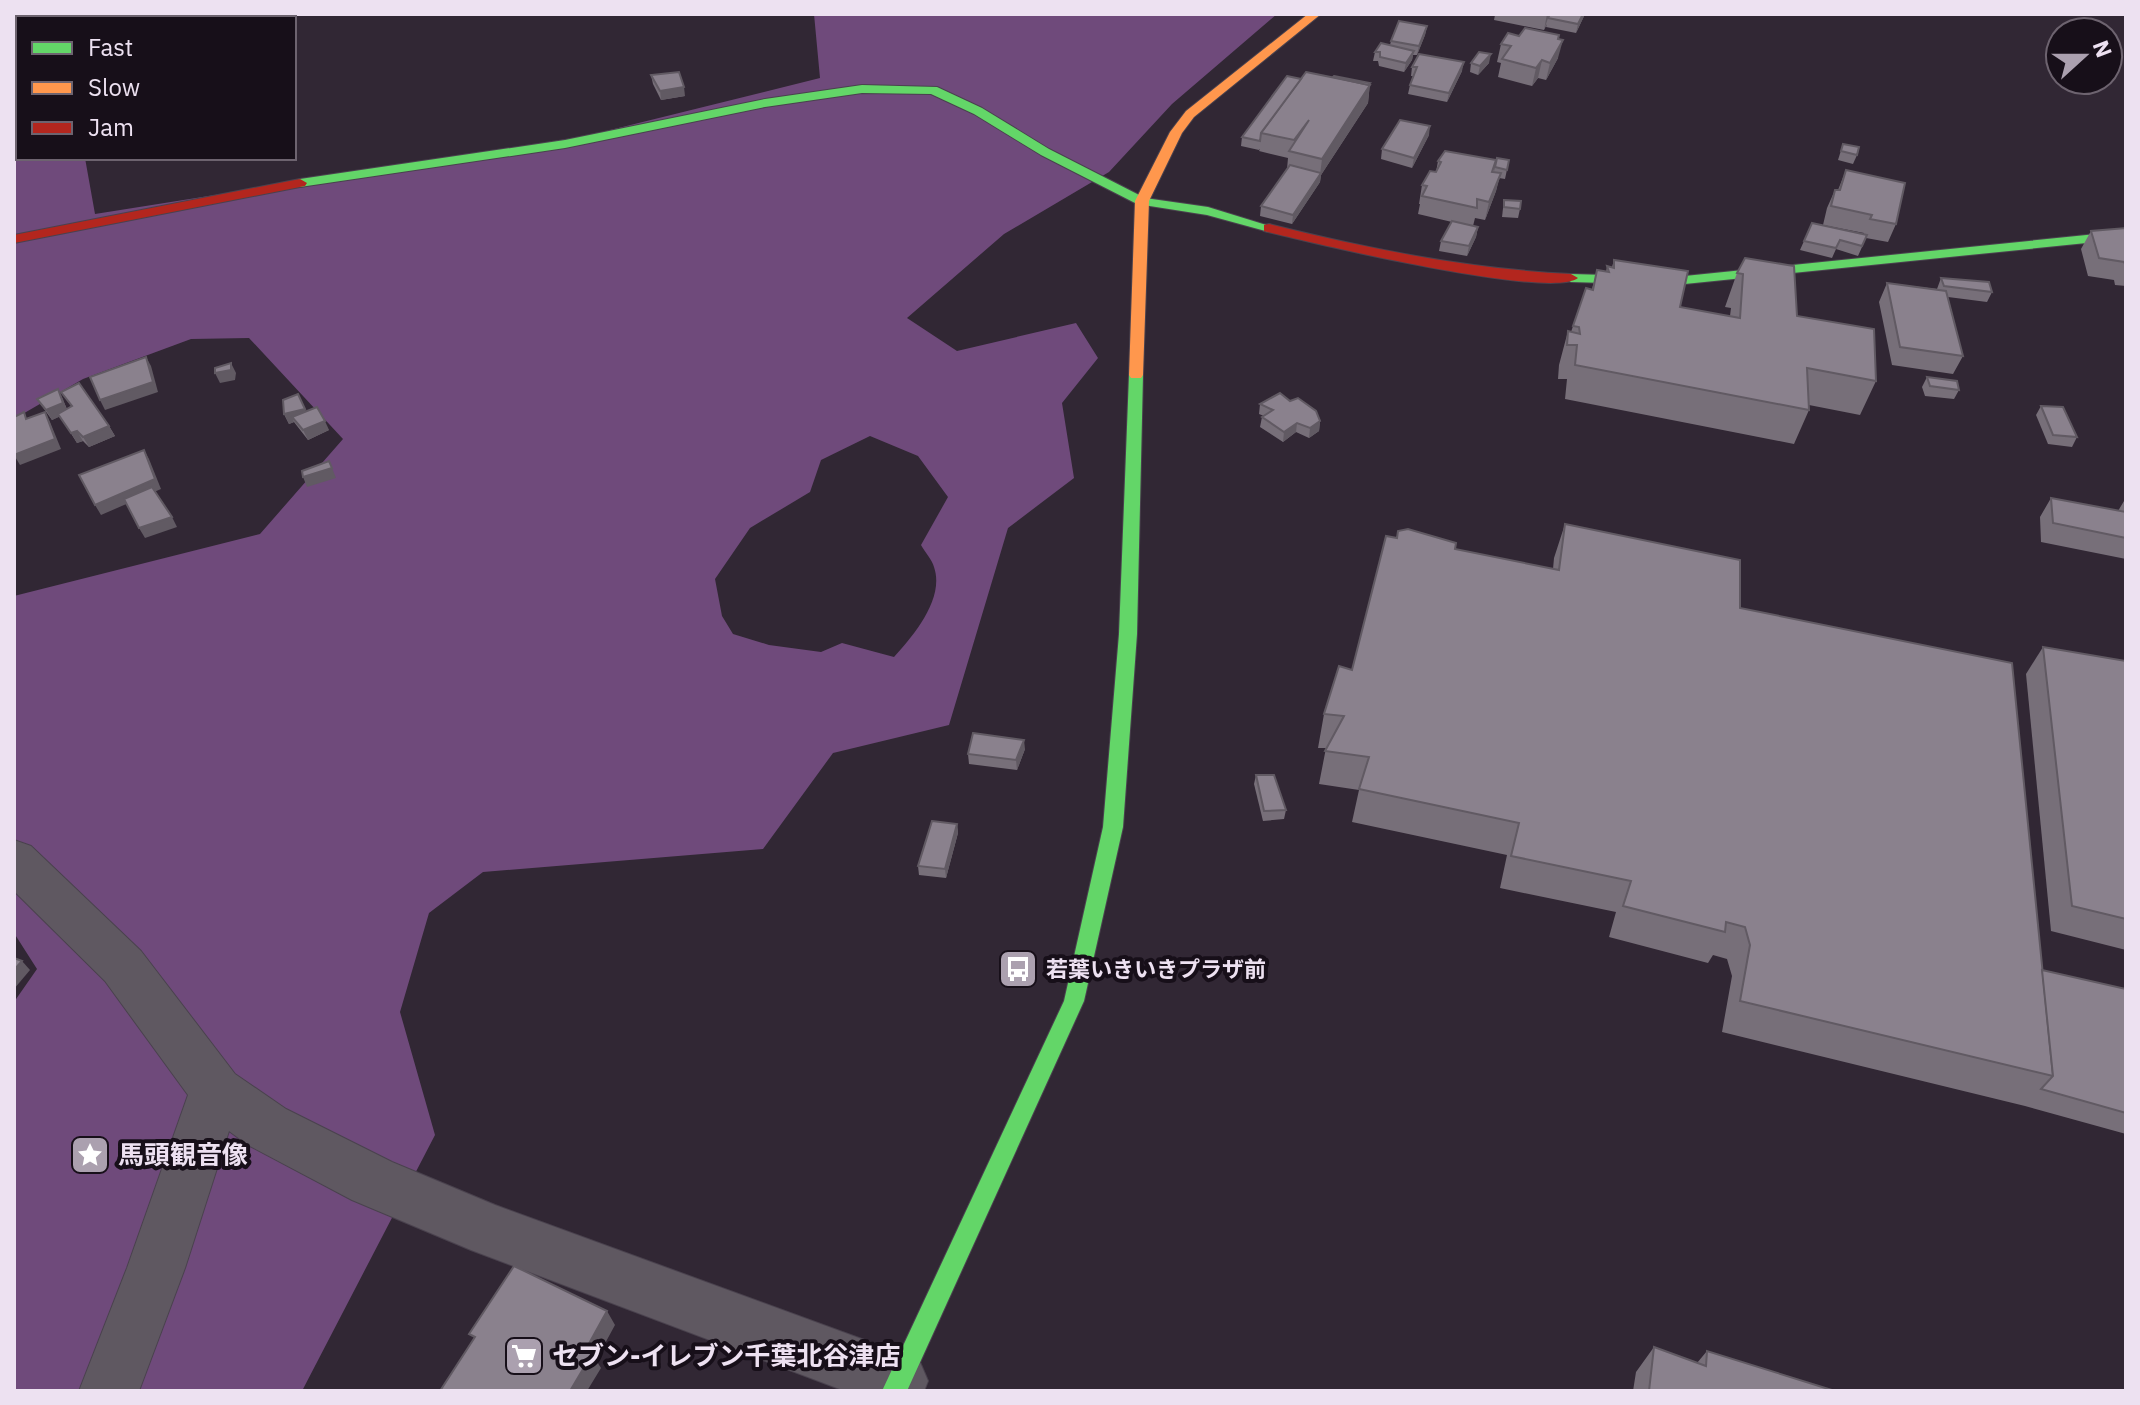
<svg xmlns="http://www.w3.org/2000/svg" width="2140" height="1405" font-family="'IBM Plex Sans','Noto Sans JP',sans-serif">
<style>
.forest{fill:#6f4a7b;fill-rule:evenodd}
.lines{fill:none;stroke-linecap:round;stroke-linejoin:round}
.street-casing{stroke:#4a424e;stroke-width:2}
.fast-casing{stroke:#4a424e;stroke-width:2}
.slow-casing{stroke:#4a424e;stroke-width:2}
.jam-casing{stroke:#4a424e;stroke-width:2}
.street{fill:#5f5861;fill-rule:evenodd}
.fast{fill:#63d668;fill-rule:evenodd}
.slow{fill:#ff974d;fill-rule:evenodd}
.jam{fill:#b3261e;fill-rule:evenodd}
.wall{fill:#776f79}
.shaded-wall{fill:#615a63}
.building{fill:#8a818d;stroke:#615a63;stroke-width:2}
.labels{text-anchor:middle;stroke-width:8;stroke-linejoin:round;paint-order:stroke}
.poi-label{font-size:22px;font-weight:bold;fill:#ede1f1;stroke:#170f19;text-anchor:start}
.near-poi-label{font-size:26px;font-weight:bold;fill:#ede1f1;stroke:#170f19;text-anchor:start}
</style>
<rect width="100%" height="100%" fill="#312734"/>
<path class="forest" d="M14 14H73L62 18H18V158H85L95 214 586 136 820 78 814 14H1277L1172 104 1109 172 1004 234 907 318 957 351 1076 323 1098 358 1062 403 1074 478 1008 528 949 725 833 753 763 849 483 872 429 913 400 1012 435 1135 302 1391H14V1002L37 969 14 933V596L260 534 343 439 249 338 191 339 83 379 14 419ZM870 436 918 456 948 497 921 545C925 552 932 560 934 567 945 599 913 636 894 657L842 643 821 652 769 645 733 634 722 616 715 579 750 528 810 492 821 460Z"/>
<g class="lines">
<g class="street-casing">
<polygon id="street" points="14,840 31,846 141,951 235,1074 286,1109 392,1162 495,1205 919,1360 928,1381 924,1391 845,1391 471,1250 352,1200 248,1145 229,1131 185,1268 139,1391 79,1391 127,1268 188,1095 105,981 14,891"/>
</g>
<g class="fast-casing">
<g id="fast">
<polygon points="862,85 937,87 982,108 1049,149 1145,198 1208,207 1276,228 1269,232 1207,215 1137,204 1041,155 974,114 931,94 862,93 765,107 565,148 300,187 293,183 300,179 565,140 765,99"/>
<polygon points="2126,231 2126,239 1675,285 1571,282 1564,278 1571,274 1675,277"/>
<polygon points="1136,370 1143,375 1137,634 1123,827 1084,1001 907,1391 882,1391 1064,1001 1103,827 1119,634 1129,375"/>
</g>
</g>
<g class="slow-casing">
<polygon id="slow" points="1308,14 1321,14 1194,117 1182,133 1149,201 1143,375 1141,378 1131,378 1129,375 1135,201 1170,132 1186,111"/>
</g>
<g class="jam-casing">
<g id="jam">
<polygon points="300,179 307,183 305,186 14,243 14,235"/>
<path d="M1269 224C1369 249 1468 269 1571 274L1578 278C1550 300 1308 242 1264 231V225Z"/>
</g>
</g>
<use href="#street" class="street"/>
<use href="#fast" class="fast"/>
<use href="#slow" class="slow"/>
<use href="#jam" class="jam"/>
</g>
<g class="wall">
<polygon points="1490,14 1585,14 1576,33 1546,27 1547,24 1544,30 1494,20 1495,15"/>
<polygon points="1427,26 1425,35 1417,55 1413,55 1412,60 1404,72 1379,66 1378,61 1373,61 1375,52 1390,45 1391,41"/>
<polygon points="1519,36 1558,39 1558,58 1546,80 1538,78 1532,86 1498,77 1501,63 1497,62 1501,44"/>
<polygon points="1471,63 1489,63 1478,75 1470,72"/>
<polygon points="1412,67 1462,71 1447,102 1408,94 1410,85 1413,76 1411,76"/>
<polygon points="651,75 685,96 661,100 653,84"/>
<polygon points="1333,77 1370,83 1368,103 1321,175 1320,182 1292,224 1260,216 1261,206 1287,169 1288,158 1259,151 1260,149 1259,150 1241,146 1242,137 1301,79"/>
<polygon points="1429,135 1412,168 1381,159 1382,149"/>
<polygon points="1843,144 1857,155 1853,164 1838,160"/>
<polygon points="1497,158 1509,160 1505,179 1499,178 1496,191 1485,220 1475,218 1473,226 1478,227 1476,237 1467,256 1439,251 1441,241 1452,222 1418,214 1420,204 1419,204 1422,185 1436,172 1438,161 1496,160 1494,172"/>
<polygon points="1846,170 1896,224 1888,242 1866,238 1858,256 1836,249 1832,258 1800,250 1804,241 1863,235 1864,233 1823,225 1827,208 1835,190 1838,190"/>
<polygon points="1504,200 1520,209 1518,218 1502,217"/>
<polygon points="2126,228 2126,286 2115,285 2114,280 2088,276 2081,249 2091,231"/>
<polygon points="1745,258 1797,316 1876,381 1860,415 1809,405 1809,410 1794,444 1565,399 1567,379 1558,379 1559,365 1568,331 1571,332 1586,288 1592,289 1597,270 1606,272 1607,266 1612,267 1614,260 1680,307 1730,316 1731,308 1725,307 1737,273"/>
<polygon points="1941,278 1992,292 1987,302 1948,297 1963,356 1953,374 1892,365 1879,302 1887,283 1937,289"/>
<polygon points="1927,377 1959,390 1954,399 1925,396 1922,387"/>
<polygon points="58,389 67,409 71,406 61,392 109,426 115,436 89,447 83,441 77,443 60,416 52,420 37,399"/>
<polygon points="1260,404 1320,421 1319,431 1309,438 1296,432 1283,442 1260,427 1262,417 1264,416 1259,414"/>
<polygon points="2041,406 2077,437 2072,447 2048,444 2036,415"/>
<polygon points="306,411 329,430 308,440 294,422 289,424 284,414"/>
<polygon points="2051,498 2118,511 2124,501 2126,501 2126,559 2041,542 2040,517"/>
<polygon points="1565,524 1740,608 2043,970 2126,989 2126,1134 2025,1106 1722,1032 1732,976 1727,959 1713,955 1708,963 1609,937 1616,912 1500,888 1507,855 1352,822 1359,790 1319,784 1326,748 1318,748 1324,714 1352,670 1455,549 1553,569 1554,558"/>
<polygon points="2043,647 2126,661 2126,950 2051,931 2026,674"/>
<polygon points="1025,749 1017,770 969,764 968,754"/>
<polygon points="1256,775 1286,810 1284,819 1263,821 1254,784"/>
<polygon points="957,824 958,833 946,878 919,875 918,866"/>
<polygon points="1654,1347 1697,1363 1707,1351 1835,1391 1633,1391 1636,1372"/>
</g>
<g class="shaded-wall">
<polygon points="89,14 179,14 179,17 91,18"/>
<polygon points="1547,14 1552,14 1548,18 1544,30"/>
<polygon points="1583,14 1585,14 1576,33 1578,24"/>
<polygon points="1427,26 1425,35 1417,55 1419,46"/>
<polygon points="1563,40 1558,58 1546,80 1550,63"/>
<polygon points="1414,51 1412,60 1404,72 1406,63"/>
<polygon points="1491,54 1489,63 1478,75 1480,66"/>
<polygon points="1542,60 1538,78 1532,86 1536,68"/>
<polygon points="1464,62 1462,71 1447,102 1449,93"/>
<polygon points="1370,83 1368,103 1321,175 1320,182 1292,224 1293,215 1320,175 1322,159"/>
<polygon points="684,87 685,96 661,100 660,91"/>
<polygon points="1430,126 1429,135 1412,168 1414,158"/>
<polygon points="1501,173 1496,191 1485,220 1489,202"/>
<polygon points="1478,227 1476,237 1467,256 1469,246"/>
<polygon points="146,357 151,366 158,392 105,410 100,400"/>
<polygon points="231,363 236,373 235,380 220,383 215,373"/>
<polygon points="58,389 63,399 68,413 52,420 46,410"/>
<polygon points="305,409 310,419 292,417 294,422 289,424 284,414"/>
<polygon points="45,412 50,422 61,449 20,465 14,455"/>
<polygon points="325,421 329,430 308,440 303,430"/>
<polygon points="1320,421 1319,431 1309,438 1310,428"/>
<polygon points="1297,423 1296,432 1283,442 1284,432"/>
<polygon points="109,426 115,436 89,447 83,437"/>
<polygon points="77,431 83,441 77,443 71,433"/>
<polygon points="144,450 149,459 161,489 101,515 95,505"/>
<polygon points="332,468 336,478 307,487 303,477"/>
<polygon points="172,517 177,527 145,538 139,528"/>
<polygon points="1024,740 1025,749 1017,770 1016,760"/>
<polygon points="957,824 958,833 946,878 945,869"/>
<polygon points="22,961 30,970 14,989 14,970"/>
<polygon points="607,1311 615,1325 596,1360 601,1368 587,1391 570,1391 586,1349"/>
</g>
<g class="building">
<polygon points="1550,14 1583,14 1578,24 1548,18"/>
<polygon points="1399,21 1427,26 1419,46 1391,41"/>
<polygon points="1525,28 1559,35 1558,39 1563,40 1550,63 1542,60 1536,68 1502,59 1511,46 1501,44 1508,33 1519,36"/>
<polygon points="1381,43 1414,51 1406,63 1380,57 1380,52 1375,52"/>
<polygon points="1479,52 1491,54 1480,66 1471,63"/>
<polygon points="1419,54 1464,62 1449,93 1410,85 1417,67 1412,67"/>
<polygon points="679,72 684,87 660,91 651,75"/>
<polygon points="1306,72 1370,85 1322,159 1289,151 1309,120 1294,140 1261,133"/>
<polygon points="1287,76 1301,79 1261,133 1260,141 1242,137"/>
<polygon points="1334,76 1370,83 1368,85 1333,77"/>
<polygon points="1400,120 1430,126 1414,158 1382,149"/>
<polygon points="1843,144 1859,147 1857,155 1841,151"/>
<polygon points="1445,151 1496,160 1492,172 1501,173 1489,202 1477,199 1477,208 1422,196 1427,186 1422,185 1430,171 1436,172 1441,162 1438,161"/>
<polygon points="1497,158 1509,160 1507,170 1495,167"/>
<polygon points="1290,165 1321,173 1293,215 1261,206"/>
<polygon points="1846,170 1905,183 1896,224 1870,219 1872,215 1831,206 1835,190 1840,190"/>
<polygon points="1504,200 1521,201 1520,209 1504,207"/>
<polygon points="1452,221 1478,227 1469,246 1441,241"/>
<polygon points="1812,223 1867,235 1862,246 1840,240 1836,248 1804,241"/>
<polygon points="2126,228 2126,266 2124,262 2099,258 2091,231"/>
<polygon points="1745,258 1794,266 1797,316 1874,329 1876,381 1807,368 1809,410 1575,365 1577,345 1567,345 1568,331 1580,334 1579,327 1573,326 1586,288 1593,290 1597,270 1609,272 1607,266 1614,268 1614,260 1688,271 1680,307 1740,318 1743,274 1737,273"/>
<polygon points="1941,278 1989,282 1992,292 1944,286"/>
<polygon points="1887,283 1946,291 1963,356 1900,347"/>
<polygon points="146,357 153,382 100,400 90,377"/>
<polygon points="231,363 231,370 215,373 215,368"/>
<polygon points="1927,377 1957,381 1959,390 1930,386"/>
<polygon points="79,383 109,426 83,437 77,431 71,433 58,414 72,406 61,392"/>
<polygon points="58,389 63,403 46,410 37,399"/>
<polygon points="1280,393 1290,401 1298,398 1316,411 1320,421 1310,428 1297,423 1284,432 1262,417 1273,410 1260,404"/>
<polygon points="298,394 305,409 284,414 283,400"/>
<polygon points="2041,406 2063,407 2077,437 2053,435"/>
<polygon points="317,407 325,421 303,430 292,417"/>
<polygon points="24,412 26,419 45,412 55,439 14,455 14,417"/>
<polygon points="144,450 155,479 95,505 79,475"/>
<polygon points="329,461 332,468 303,477 302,471"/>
<polygon points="152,487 172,517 139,528 124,499"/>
<polygon points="2051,498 2126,512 2126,538 2053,523"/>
<polygon points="1565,524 1740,560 1740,608 2012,663 2053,1076 1740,1001 1750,945 1745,927 1726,922 1725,932 1623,906 1631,881 1511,856 1519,823 1359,789 1369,757 1325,751 1344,716 1324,714 1339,666 1352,670 1386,536 1397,538 1398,531 1408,529 1456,543 1455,549 1559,570"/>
<polygon points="2043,647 2126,661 2126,919 2072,906"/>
<polygon points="973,733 1024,740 1016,760 968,754"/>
<polygon points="1256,775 1274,775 1286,810 1264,811"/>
<polygon points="932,821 957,824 945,869 918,866"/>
<polygon points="14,958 22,961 14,970"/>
<polygon points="2042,970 2126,989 2126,1113 2041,1089 2053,1076"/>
<polygon points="514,1266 607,1311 586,1349 592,1354 570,1391 440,1391 475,1337 469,1334"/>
<polygon points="1654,1347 1706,1366 1707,1351 1835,1391 1649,1391"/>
</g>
<defs>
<g id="bus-square" transform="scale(2)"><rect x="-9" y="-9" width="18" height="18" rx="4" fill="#aba0af" stroke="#170f19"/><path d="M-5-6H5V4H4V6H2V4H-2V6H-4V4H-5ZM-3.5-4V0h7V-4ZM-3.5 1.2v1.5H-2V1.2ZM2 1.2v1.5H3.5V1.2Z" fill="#fff"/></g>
<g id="sight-square" transform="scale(2)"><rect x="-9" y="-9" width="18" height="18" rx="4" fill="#aba0af" stroke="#170f19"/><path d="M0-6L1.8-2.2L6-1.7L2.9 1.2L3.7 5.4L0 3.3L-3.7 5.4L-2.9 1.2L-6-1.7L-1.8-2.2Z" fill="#fff"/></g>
<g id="supermarket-square" transform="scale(2)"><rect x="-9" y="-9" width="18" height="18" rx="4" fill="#aba0af" stroke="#170f19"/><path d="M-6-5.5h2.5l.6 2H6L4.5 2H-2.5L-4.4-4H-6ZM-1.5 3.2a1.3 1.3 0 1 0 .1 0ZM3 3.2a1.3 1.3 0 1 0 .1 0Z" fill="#fff"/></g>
</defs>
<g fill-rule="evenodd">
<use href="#bus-square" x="1018" y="969"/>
<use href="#sight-square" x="90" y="1155"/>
<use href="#supermarket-square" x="524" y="1356"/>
</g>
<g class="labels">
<g class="poi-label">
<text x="1046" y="977">若葉いきいきプラザ前</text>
</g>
<g class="near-poi-label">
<text x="118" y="1164">馬頭観音像</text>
<text x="552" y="1365">セブン-イレブン千葉北谷津店</text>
</g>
</g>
<rect width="2140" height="1405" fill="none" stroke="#ede1f1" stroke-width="32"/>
<rect x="16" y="16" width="280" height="144" fill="#170f19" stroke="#6d636f" stroke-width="2"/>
<rect x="32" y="42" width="40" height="12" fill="#63d668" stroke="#6d636f" stroke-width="2"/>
<text x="88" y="56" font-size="24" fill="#ede1f1">Fast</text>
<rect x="32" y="82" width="40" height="12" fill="#ff974d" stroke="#6d636f" stroke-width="2"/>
<text x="88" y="96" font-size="24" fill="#ede1f1">Slow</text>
<rect x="32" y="122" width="40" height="12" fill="#b3261e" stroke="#6d636f" stroke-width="2"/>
<text x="88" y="136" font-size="24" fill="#ede1f1">Jam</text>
<g transform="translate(2084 56) rotate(69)"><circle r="38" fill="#170f19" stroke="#6d636f" stroke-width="2"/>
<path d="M0-6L14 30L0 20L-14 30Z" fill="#aba0af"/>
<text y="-12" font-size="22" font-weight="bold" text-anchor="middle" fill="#ede1f1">N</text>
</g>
</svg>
